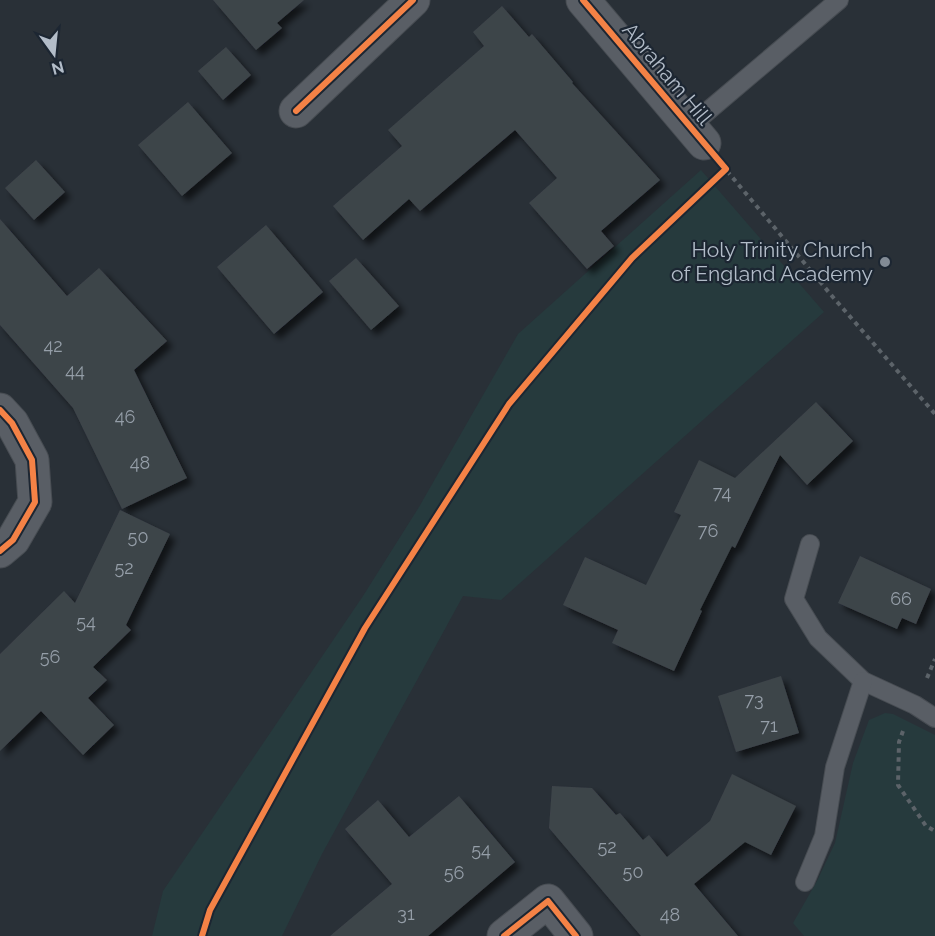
<svg xmlns="http://www.w3.org/2000/svg" width="935" height="936" font-family="Raleway,sans-serif">
<style>
.green{fill:#263a3d}
.building{fill:#3e444a;filter:url(#shadow)}
.lines{fill:none;stroke-linecap:round;stroke-linejoin:round}
.service-casing{stroke:#474c52;stroke-width:20}
.minor-casing{stroke:#474c52;stroke-width:35}
.path{stroke:#5c6369;stroke-width:4;stroke-dasharray:4.5 4.5;stroke-linecap:butt}
.service{stroke:#595e65;stroke-width:18}
.minor{stroke:#595e65;stroke-width:33}
.cycleway-casing{stroke:#1c2632;stroke-width:10}
.cycleway{stroke:#f48246;stroke-width:6}
.poi-dot{fill:#828b95;stroke:#1c2632;stroke-width:2}
.labels{text-anchor:middle;stroke-width:4.5;stroke-linejoin:round;paint-order:stroke}
.number-label{font-size:18px;fill:#959ea8}
.street-label{font-size:21px;fill:#b2bcc8;stroke:#1c2632}
.poi-label{font-size:21px;fill:#b2bcc8;stroke:#1c2632;text-anchor:end}
</style>
<defs>
<filter id="shadow"><feDropShadow dx="5.5" dy="5.5" stdDeviation="3" flood-color="#0009"/></filter>
</defs>
<rect width="100%" height="100%" fill="#293037"/>
<g class="green">
<polygon points="701,170 824,312 501,600 463,596 322,854 282,936 152,936 163,891 363,596 419,507 518,334"/>
<polygon points="885,713 893,714 935,735 935,936 804,936 793,923 817,881 835,843 853,763 869,720"/>
</g>
<g class="building">
<polygon points="213,0 304,0 277,23 282,28 256,50"/>
<polygon points="502,6 529,37 532,34 573,82 572,83 660,180 601,231 614,246 587,269 529,203 557,178 515,130 420,211 409,199 363,240 333,206 402,146 388,130 484,46 473,32"/>
<polygon points="226,47 251,75 223,100 198,71"/>
<polygon points="188,102 232,153 182,196 138,145"/>
<polygon points="36,160 65,192 34,220 5,188"/>
<polygon points="0,219 67,296 99,268 167,341 134,370 187,478 122,509 73,408 0,325"/>
<polygon points="266,225 323,292 274,334 217,267"/>
<polygon points="356,258 399,306 371,330 329,281"/>
<polygon points="816,402 853,441 807,485 780,455 735,548 732,546 700,610 702,611 674,671 612,643 618,630 563,605 585,557 646,585 681,515 674,512 699,460 735,478"/>
<polygon points="120,510 170,534 126,625 131,630 93,667 107,680 88,698 114,725 83,755 41,711 0,751 0,654 64,591 75,603"/>
<polygon points="860,556 931,589 916,624 902,618 897,629 838,603"/>
<polygon points="781,676 799,733 736,752 718,696"/>
<polygon points="732,774 796,806 771,855 745,842 694,884 738,936 641,936 549,828 552,786 592,788 616,815 620,813 643,840 649,835 667,857 710,821"/>
<polygon points="459,796 515,862 428,936 330,936 392,884 345,829 378,800 409,837"/>
</g>
<g class="lines">
<g class="service-casing">
<g id="service">
<polyline points="689,127 839,0"/>
<polyline points="810,544 794,599 818,638 863,681 915,705 935,718"/>
<polyline points="805,882 824,836 835,767 863,681"/>
</g>
</g>
<g class="minor-casing">
<g id="minor">
<polyline points="583,0 704,143"/>
<polyline points="296,111 413,0"/>
<polyline points="0,410 12,423 32,460 35,502 13,540 0,551"/>
<polyline points="504,936 548,901 576,936"/>
</g>
</g>
<g class="path">
<polyline points="727,171 832,296 935,414"/>
<polyline points="927,678 935,659"/>
<polyline points="903,731 899,742 898,785 926,826 935,831"/>
</g>
<use href="#service" class="service"/>
<use href="#minor" class="minor"/>
<g class="cycleway-casing">
<g id="cycleway">
<polyline points="296,111 413,0"/>
<polyline points="0,410 12,423 32,460 35,502 13,540 0,551"/>
<polyline points="202,936 210,910 365,628 509,404 632,258 726,169 583,0"/>
<polyline points="504,936 548,901 576,936"/>
</g>
</g>
<use href="#cycleway" class="cycleway"/>
</g>
<circle class="poi-dot" cx="885" cy="262" r="6"/>
<g class="labels">
<g class="number-label">
<text x="53" y="352">42</text>
<text x="75" y="377">44</text>
<text x="125" y="423">46</text>
<text x="140" y="469">48</text>
<text x="722" y="499">74</text>
<text x="708" y="537">76</text>
<text x="138" y="543">50</text>
<text x="124" y="574">52</text>
<text x="901" y="605">66</text>
<text x="86" y="628">54</text>
<text x="50" y="663">56</text>
<text x="754" y="706">73</text>
<text x="769" y="732">71</text>
<text x="607" y="853">52</text>
<text x="481" y="856">54</text>
<text x="633" y="878">50</text>
<text x="454" y="879">56</text>
<text x="406" y="920">31</text>
<text x="670" y="921">48</text>
</g>
<g class="street-label">
<text transform="translate(667 74) rotate(50)" y="7">Abraham Hill</text>
</g>
<g class="poi-label">
<text x="873" y="257">Holy Trinity Church<tspan x="873" dy="24">of England Academy</tspan></text>
</g>
</g>
<g transform="translate(54 54) rotate(165)" stroke="#1c2632" stroke-width="4.5" paint-order="stroke">
<path d="M0-4.5L10 22L0 15L-10 22Z" fill="#b2bcc8"/>
<text y="-9" font-size="16" font-weight="bold" text-anchor="middle" fill="#b2bcc8">N</text>
</g>
</svg>
